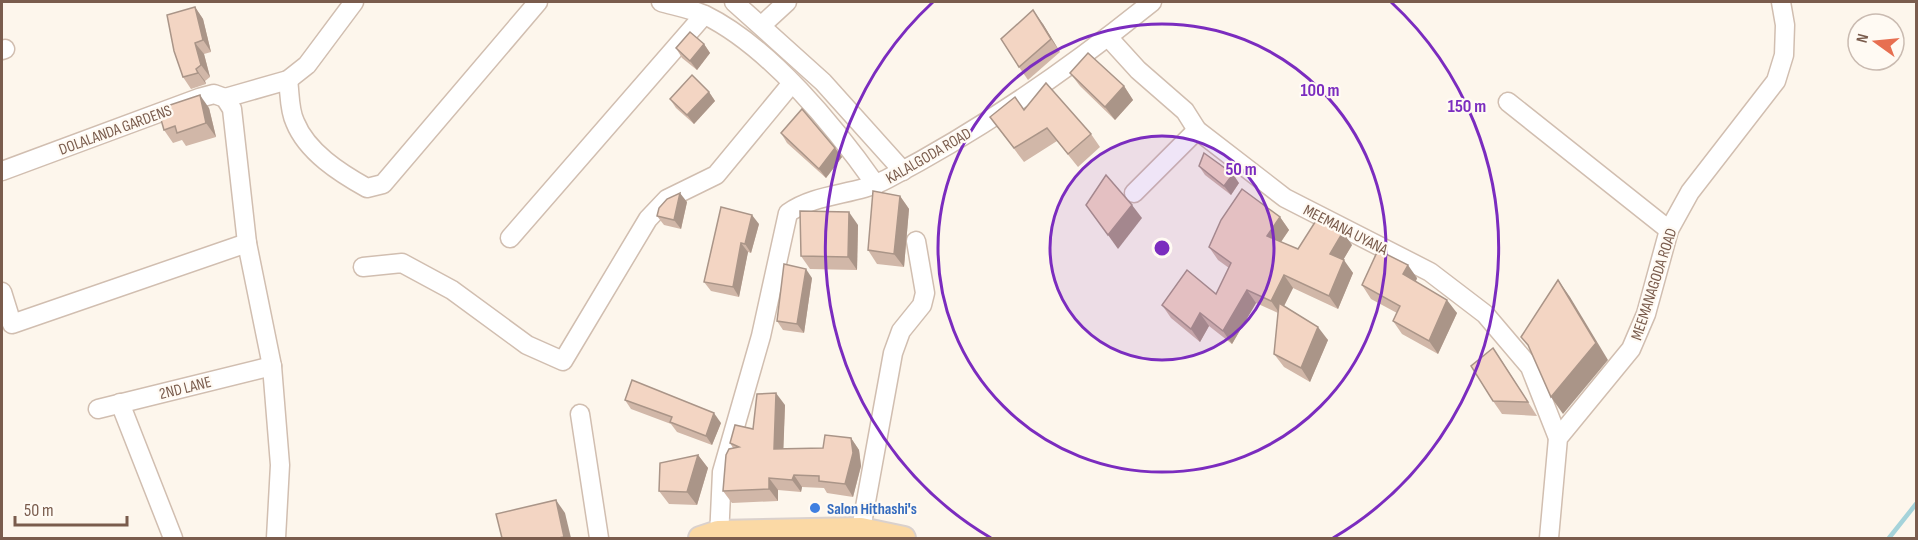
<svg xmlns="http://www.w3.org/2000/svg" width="1918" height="540" font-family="'Sofia Sans Condensed',sans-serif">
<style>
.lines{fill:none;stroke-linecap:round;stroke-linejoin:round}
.stream{stroke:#a5d3da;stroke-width:4.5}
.minor-casing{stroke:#d1beb0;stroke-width:21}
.major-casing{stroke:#dad1cd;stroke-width:26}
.minor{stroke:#fff;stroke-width:18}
.major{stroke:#fbd9a5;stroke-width:22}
.wall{fill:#d1b7a8}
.shaded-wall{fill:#aa9588}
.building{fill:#f3d5c3;stroke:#aa9588;stroke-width:1.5}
.ring{fill:none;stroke:#7b2cbf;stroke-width:3}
.shop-dot{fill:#3f7fe0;stroke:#fffaf3;stroke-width:2}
.labels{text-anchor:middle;stroke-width:4.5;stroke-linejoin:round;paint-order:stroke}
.street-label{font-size:16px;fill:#7a5c4d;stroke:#fffaf3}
.shop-label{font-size:16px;font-weight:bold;fill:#366cbe;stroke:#fffaf3;text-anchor:start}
.centre{fill:#7b2cbf;stroke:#fffaf3;stroke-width:3}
.ring-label{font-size:18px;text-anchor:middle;font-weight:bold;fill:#7b2cbf;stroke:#fffaf3;stroke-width:4.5;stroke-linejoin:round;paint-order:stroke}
</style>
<rect width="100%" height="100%" fill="#fdf6ec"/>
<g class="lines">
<polyline class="stream" points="1889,538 1916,504"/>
<g class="minor-casing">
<g id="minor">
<path d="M661 2C675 6 691 9 705 15 770 47 835 127 876 185"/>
<polyline points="734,2 823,82 903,171"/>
<polyline points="762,25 787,2"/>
<polyline points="1108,37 1138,70 1185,111 1197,130 1285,198 1430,272 1485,314 1530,367 1558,438"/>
<polyline points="2,50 5,49"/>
<path d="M288 80C290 93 289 110 295 122 307 152 340 173 367 188L383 184 538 2"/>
<polyline points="225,98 288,80 307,65 354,2"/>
<polyline points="1508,102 1669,230"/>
<polyline points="2,171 199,98 214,94 225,98 232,109 247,243 272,366 280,465 276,538"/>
<polyline points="1134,193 1197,130"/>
<polyline points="510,238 704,15"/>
<polyline points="363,267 402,263 452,290 527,345 563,361 648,219 667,199 716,175 792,83"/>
<polyline points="2,292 12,324 247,243"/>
<polyline points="120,403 173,538"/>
<polyline points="98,409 272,366"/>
<polyline points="580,414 599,538"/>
<polyline points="861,529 893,353 901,331 922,305 925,293 916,241"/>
<path d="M719 538 722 472 761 336 788 213C818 192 855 196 887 179 981 130 1069 69 1152 2"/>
<polyline points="1549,538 1558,438 1631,349 1646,314 1669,230 1690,192 1776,81 1784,55 1785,25 1781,2"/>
</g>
</g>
<g class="major-casing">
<polyline id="major" points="700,538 718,532 861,529 904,538"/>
</g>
<use href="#minor" class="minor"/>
<use href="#major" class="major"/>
</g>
<g class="wall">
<polygon points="195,7 203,19 211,52 204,54 210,77 205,81 206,84 191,89 183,77"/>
<polygon points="1043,24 1060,52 1028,80 1019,67"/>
<polygon points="704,44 710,53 697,70 682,58 676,48"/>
<polygon points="1070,73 1124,86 1133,100 1115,120 1080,86"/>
<polygon points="709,92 715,101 694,124 676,108 670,99"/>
<polygon points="209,108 216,137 186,146 182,140 173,143 164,130"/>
<polygon points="1024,109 1091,134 1100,147 1078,167 1057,141 1024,162 990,117"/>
<polygon points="781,133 835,148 842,157 826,178 787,143"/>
<polygon points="1199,166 1239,183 1231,195 1205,175"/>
<polygon points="900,196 909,209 904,267 877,264 868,250"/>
<polygon points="687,202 681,229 664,225 657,216"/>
<polygon points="1280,217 1289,230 1281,242 1298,249 1352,245 1343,260 1353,273 1338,309 1293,288 1284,306 1328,340 1310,382 1284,367 1274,354 1278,313 1256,303 1232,344 1209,326 1200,342 1171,318 1162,305 1216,294 1229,268 1218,260 1209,247"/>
<polygon points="759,224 751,253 748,252 739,297 711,291 704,282"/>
<polygon points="858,225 857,270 810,269 801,256"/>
<polygon points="812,278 804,333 783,330 777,321"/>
<polygon points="1417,278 1416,281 1457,313 1438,354 1402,334 1393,321 1397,313 1371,299 1362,285"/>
<polygon points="1493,348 1502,361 1537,416 1502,414 1493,401"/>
<polygon points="625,400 721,423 712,445 677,432 671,424 631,409"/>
<polygon points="785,405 783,449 823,448 851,438 859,450 861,466 853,497 827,493 824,488 802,487 801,492 778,490 778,501 732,503 723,491 733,448 730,443 753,429"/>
<polygon points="698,455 708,468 697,505 669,504 659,491"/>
</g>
<g class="shaded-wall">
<polygon points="195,7 203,19 211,52 203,40"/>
<polygon points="1033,10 1043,24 1060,52 1051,39"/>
<polygon points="195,43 204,54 210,77 201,65"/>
<polygon points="704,44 710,53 697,70 690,61"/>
<polygon points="196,69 205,81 206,84 198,73"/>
<polygon points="1124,86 1133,100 1115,120 1105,107"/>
<polygon points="709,92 715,101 694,124 687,115"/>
<polygon points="200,95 209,108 216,137 206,123"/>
<polygon points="835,148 842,157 826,178 819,169"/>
<polygon points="1233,174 1239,183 1231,195 1224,186"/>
<polygon points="680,193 687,202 681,229 674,220"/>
<polygon points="900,196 909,209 904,267 894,254"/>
<polygon points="1132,205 1142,218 1118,249 1108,235"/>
<polygon points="849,212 858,225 857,270 848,257"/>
<polygon points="752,215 759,224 751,253 745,244"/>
<polygon points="1280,217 1289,230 1276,249 1267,236"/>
<polygon points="1343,232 1352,245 1339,267 1330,254"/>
<polygon points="741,243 748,252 739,297 733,287"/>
<polygon points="1344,260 1353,273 1338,309 1329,296"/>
<polygon points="1408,265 1417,278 1413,288 1403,274"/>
<polygon points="806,269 812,278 804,333 797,324"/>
<polygon points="1284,275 1293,288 1280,314 1271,301"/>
<polygon points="1558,280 1570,297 1608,360 1563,414 1551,397"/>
<polygon points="1247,290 1256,303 1232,344 1223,331"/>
<polygon points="1447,300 1457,313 1438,354 1429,341"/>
<polygon points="1200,313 1209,326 1200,342 1191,329"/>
<polygon points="1318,327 1328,340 1310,382 1301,368"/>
<polygon points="776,393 785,405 783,461 774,449"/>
<polygon points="714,413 721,423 712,445 706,436"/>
<polygon points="851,438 859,450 861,466 853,497 845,484"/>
<polygon points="698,455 708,468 697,505 687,492"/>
<polygon points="794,475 802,487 801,492 792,480"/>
<polygon points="769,478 778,490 778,501 769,489"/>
<polygon points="556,500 565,513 571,538 565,538 564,537"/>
</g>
<g class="building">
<polygon points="195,7 203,40 195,43 201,65 196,69 198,73 183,77 174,51 167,15"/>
<polygon points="1033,10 1051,39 1019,67 1001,39"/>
<polygon points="690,32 704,44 690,61 676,48"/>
<polygon points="1088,53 1124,86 1105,107 1070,73"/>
<polygon points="692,75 709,92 687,115 670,99"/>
<polygon points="1046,83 1091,134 1068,154 1047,128 1014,148 990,117 1015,97 1024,110"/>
<polygon points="200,95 206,123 177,133 175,126 164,130 158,109"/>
<polygon points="802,109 835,148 819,169 781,133"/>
<polygon points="1204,153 1233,174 1224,186 1199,166"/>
<polygon points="1106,175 1132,205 1108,235 1086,205"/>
<polygon points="1242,189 1280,217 1267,236 1298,249 1317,219 1343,232 1330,254 1344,260 1329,296 1284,275 1271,301 1247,290 1223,331 1200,313 1191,329 1162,305 1187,270 1216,294 1231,263 1209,247 1221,220"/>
<polygon points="873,191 900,196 894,254 868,250"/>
<polygon points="680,193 674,220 657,216 659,208 667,199"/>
<polygon points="721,207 752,215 745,244 741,243 733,287 704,282"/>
<polygon points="800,211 849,212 848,257 801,256"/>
<polygon points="1378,250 1408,265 1403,274 1447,300 1429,341 1393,321 1400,306 1362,285"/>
<polygon points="784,264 806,269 797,324 777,321"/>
<polygon points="1558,280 1596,343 1551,397 1528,345 1521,337"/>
<polygon points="1279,303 1318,327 1301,368 1274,354"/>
<polygon points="1493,348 1528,402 1493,401 1471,366"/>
<polygon points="632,380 714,413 706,436 670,422 672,417 625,400"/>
<polygon points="776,393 774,449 823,448 825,435 851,438 853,453 845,484 819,481 819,476 794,475 792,480 769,478 769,489 723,491 726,455 729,449 739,447 730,443 735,425 753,429 757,394"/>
<polygon points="698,455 687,492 659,491 660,463"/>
<polygon points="556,500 564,537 558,538 502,538 496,514"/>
</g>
<circle cx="1162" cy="248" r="112" fill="#7b2cbf" fill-opacity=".12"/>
<g class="ring">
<circle cx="1162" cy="248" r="112"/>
<circle cx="1162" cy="248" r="224"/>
<path d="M991 538A336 336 0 0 1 933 2M1391 2A336 336 0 0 1 1333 538"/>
</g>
<circle class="shop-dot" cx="815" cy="508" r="6"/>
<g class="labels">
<g class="street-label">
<text transform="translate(115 129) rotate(-20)" y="6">DOLALANDA GARDENS</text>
<text transform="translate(928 155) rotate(-30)" y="6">KALALGODA ROAD</text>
<text transform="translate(1346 229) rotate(27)" y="6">MEEMANA UYANA</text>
<text transform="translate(1653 284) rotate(-72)" y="6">MEEMANAGODA ROAD</text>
<text transform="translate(185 387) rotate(-14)" y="6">2ND LANE</text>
</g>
<g class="shop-label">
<text x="827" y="514">Salon Hithashi's</text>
</g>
</g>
<circle cx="1162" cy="248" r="9" class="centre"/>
<g class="ring-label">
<text x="1320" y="96">100 m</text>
<text x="1467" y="112">150 m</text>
<text x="1241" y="175">50 m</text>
</g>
<rect width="1918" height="540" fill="none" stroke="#7a5c4d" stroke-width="6"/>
<g transform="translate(1876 42) rotate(285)"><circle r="28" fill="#fffaf3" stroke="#cabbb1" stroke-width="1.5"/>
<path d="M0-4.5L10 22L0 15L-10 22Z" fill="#e76f51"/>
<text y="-9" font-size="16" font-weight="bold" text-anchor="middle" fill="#7a5c4d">N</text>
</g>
<path d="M15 516v9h112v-9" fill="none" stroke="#7a5c4d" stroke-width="3"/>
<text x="24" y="516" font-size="18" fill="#7a5c4d" stroke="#fffaf3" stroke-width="4.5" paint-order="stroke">50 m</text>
</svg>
